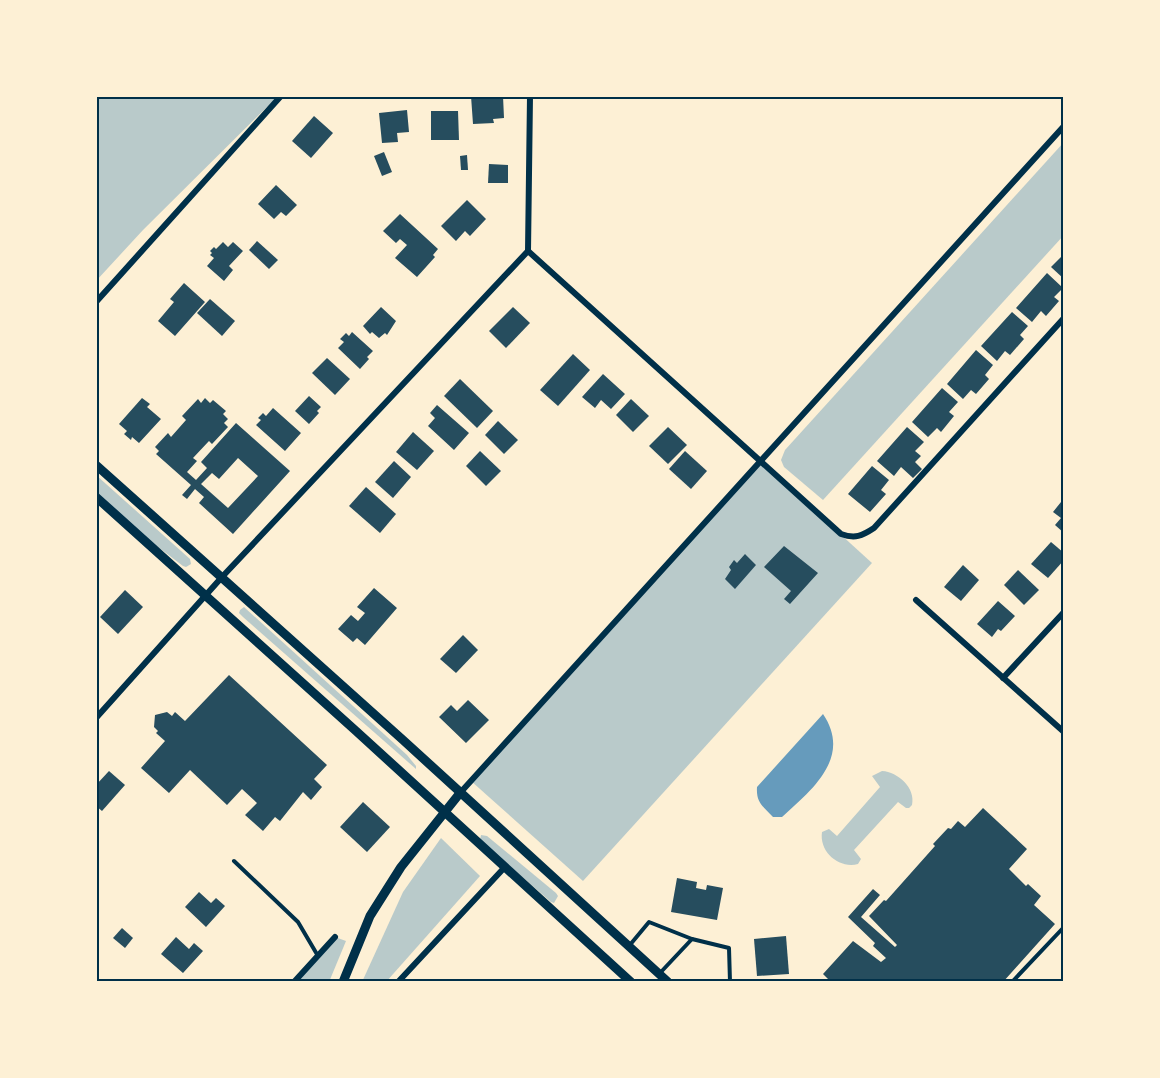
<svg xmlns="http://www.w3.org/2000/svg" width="1160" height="1078" font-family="'Archivo Narrow',sans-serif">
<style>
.green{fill:#b9caca}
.water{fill:#669bbc}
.building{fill:#264d5e;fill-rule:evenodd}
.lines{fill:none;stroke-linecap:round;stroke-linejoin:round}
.service{stroke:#003049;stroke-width:4}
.minor{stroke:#003049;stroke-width:6}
.tertiary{stroke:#003049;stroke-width:9}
.neatline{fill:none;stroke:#003049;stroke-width:2}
</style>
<rect width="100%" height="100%" fill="#fdf0d5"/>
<g class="green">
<polygon points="96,96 278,96 143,230 96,281"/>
<polygon points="1064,142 1064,235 823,500 784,467 781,460 785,450"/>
<polygon points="761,462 872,563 583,881 471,781"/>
<polygon points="96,475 190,559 191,564 186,567 183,566 141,534 96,494"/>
<polygon points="244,607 407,755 416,766 416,769 243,617 239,613 240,610"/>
<path d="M882 771C898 772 916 788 912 805L909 808H906L898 802 854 850 861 859 858 864C839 869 819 852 822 832L829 829 837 836 880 787 872 776Z"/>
<polygon points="481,835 487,836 556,893 558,896 554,903 551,902 480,840"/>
<polygon points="441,838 480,876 386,982 362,982 403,892"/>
<polygon points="335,937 346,941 329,982 296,982"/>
</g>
<path class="water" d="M823 714C852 757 813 789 782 817H773C763 806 756 803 757 787Z"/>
<g class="building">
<polygon points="471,96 503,96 504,118 493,119 494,123 473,124"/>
<polygon points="407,110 409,132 397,133 398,142 382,143 379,113"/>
<polygon points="431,111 458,111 459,140 431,140"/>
<polygon points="314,116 333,133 311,158 292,141"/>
<polygon points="384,152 392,172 382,176 374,156"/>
<polygon points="467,155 468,170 461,170 460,156"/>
<polygon points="489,164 508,165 508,183 488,183"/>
<polygon points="276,185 297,205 286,216 281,212 274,219 258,204"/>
<polygon points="467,200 486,219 470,236 465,231 456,241 441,226"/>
<polygon points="400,214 438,249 433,255 435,257 417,277 395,258 407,245 400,239 396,243 383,231"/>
<polygon points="257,241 278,260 269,269 249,250"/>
<polygon points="223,242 228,247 233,242 243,251 229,266 233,270 224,281 207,266 214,258 210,255 212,253 210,251 214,247 216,249"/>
<polygon points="1064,254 1064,279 1051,267"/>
<polygon points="1047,273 1063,288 1054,297 1059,301 1046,316 1041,311 1032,322 1016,308"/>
<polygon points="184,283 205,302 175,336 158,321 174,302 170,299"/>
<polygon points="210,299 235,321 222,336 197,313"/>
<polygon points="381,307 396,321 387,335 385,333 379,338 372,332 370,334 363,326"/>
<polygon points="513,307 530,323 506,348 489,331"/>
<polygon points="1012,312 1028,326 1020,335 1024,339 1010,355 1005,351 997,361 981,346"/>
<polygon points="352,332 373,351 367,357 369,359 360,369 338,348 344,342 340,339 346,333 349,336"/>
<polygon points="976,350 993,365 985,375 989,379 976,394 971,390 963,399 947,384"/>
<polygon points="573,354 590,370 558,406 540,390"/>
<polygon points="327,358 350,379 335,395 312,373"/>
<polygon points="603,374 625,394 611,409 601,400 595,408 582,397"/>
<polygon points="460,379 493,411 477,428 444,396"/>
<polygon points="942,388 958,402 949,412 954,416 941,432 937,428 928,437 912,422"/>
<polygon points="309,396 321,407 317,411 319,413 309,424 295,411"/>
<polygon points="142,398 150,404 147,407 161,419 139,443 132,437 131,440 124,434 127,431 119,424"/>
<path d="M205 398 210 403 213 400 226 411 223 414 228 419 224 423 228 427 212 444 209 441 193 458 197 461 187 472 196 480 207 468 201 462 236 423 290 471 233 534 199 503 204 497 195 489 187 499 182 495 191 485 156 454 159 451 155 447 168 433 171 437 186 420 182 416 198 399 201 403ZM238 458 258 476 228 508 201 484 212 473 219 479Z"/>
<polygon points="631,399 649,416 633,432 616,415"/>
<polygon points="437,405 469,433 454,450 428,426 435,418 430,413"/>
<polygon points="273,408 301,433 285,451 256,425 261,420 258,418 263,413 266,416"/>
<polygon points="498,421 518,440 504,454 485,435"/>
<polygon points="668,427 687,445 668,464 649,446"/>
<polygon points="907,427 924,442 915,451 921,456 915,462 922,469 913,478 901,467 894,476 877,461"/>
<polygon points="413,432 434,451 417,470 396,452"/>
<polygon points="480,451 501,471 486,486 466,466"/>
<polygon points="685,451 707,471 691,489 669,469"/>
<polygon points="394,461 411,477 393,498 375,482"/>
<polygon points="872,466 889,480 881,490 886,494 870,512 848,494"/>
<polygon points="366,487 396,514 380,533 349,506"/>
<polygon points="1061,502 1064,505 1064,533 1055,525 1061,518 1053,512"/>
<polygon points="1051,542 1064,553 1064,560 1048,578 1031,564"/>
<polygon points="784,546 818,573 790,604 784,599 791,591 764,567"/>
<polygon points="745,554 756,565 735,589 725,579 731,570 729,567 734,560 737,563"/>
<polygon points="963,565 979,580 961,601 944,587"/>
<polygon points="1018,570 1039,590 1024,605 1004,585"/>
<polygon points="374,588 397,608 365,645 357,638 353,642 338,629 351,615 358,621 365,613 357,607"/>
<polygon points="125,590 143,607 118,634 100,617"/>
<polygon points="998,601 1015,616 1001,631 998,629 992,637 977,624"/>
<polygon points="463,635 478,650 456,673 440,659"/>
<polygon points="229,675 327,765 314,779 322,787 311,800 303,792 280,821 275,817 263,831 245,815 257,803 242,789 227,805 190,770 169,793 141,768 165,741 156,733 158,731 154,727 155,715 167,712 172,716 175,712 185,721"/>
<polygon points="468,700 489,720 466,743 439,717 451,705 457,711"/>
<polygon points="109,771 125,785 102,811 96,806 96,785"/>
<polygon points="363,802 390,827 367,852 340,827"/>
<polygon points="983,808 1027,849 1009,869 1026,886 1028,884 1041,896 1034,905 1055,924 1003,982 831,982 823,974 853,941 881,962 886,958 873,946 875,943 848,917 873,889 880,895 861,917 895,947 897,945 869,916 884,900 886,901 935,846 933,844 948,828 951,829 958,821 965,827"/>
<polygon points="677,878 697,882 696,888 706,890 707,885 723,888 717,920 671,912"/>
<polygon points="199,892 211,903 216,898 225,906 206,927 185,907"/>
<polygon points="122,928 133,938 125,948 113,938"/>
<polygon points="786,936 789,974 757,976 754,939"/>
<polygon points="176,937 189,949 194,943 203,951 183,973 161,954"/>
</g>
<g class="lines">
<g class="service">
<polyline points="234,861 298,922 318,956"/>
<polyline points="629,946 649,922 692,939 729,948 730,982"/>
<polyline points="660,973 692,939"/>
<polyline points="1012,982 1064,927"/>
</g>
<g class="minor">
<path d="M530 96 528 251 841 534C855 539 862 536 874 528L1064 318"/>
<polyline points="96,302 281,96"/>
<polyline points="916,600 1064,732"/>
<polyline points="1003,678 1064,612"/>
<polyline points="96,718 222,577 528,251"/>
<polyline points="460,793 1064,126"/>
<polyline points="294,982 335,937"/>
<polyline points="398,982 504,868"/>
</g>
<g class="tertiary">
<polyline points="96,465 403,740 668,982"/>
<polyline points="96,497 356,731 631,982"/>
<polyline points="343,982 370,916 401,867 460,793"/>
</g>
</g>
<rect width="1160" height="1078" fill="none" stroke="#fdf0d5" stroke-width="195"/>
<rect x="98" y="98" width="964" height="882" class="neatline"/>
</svg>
